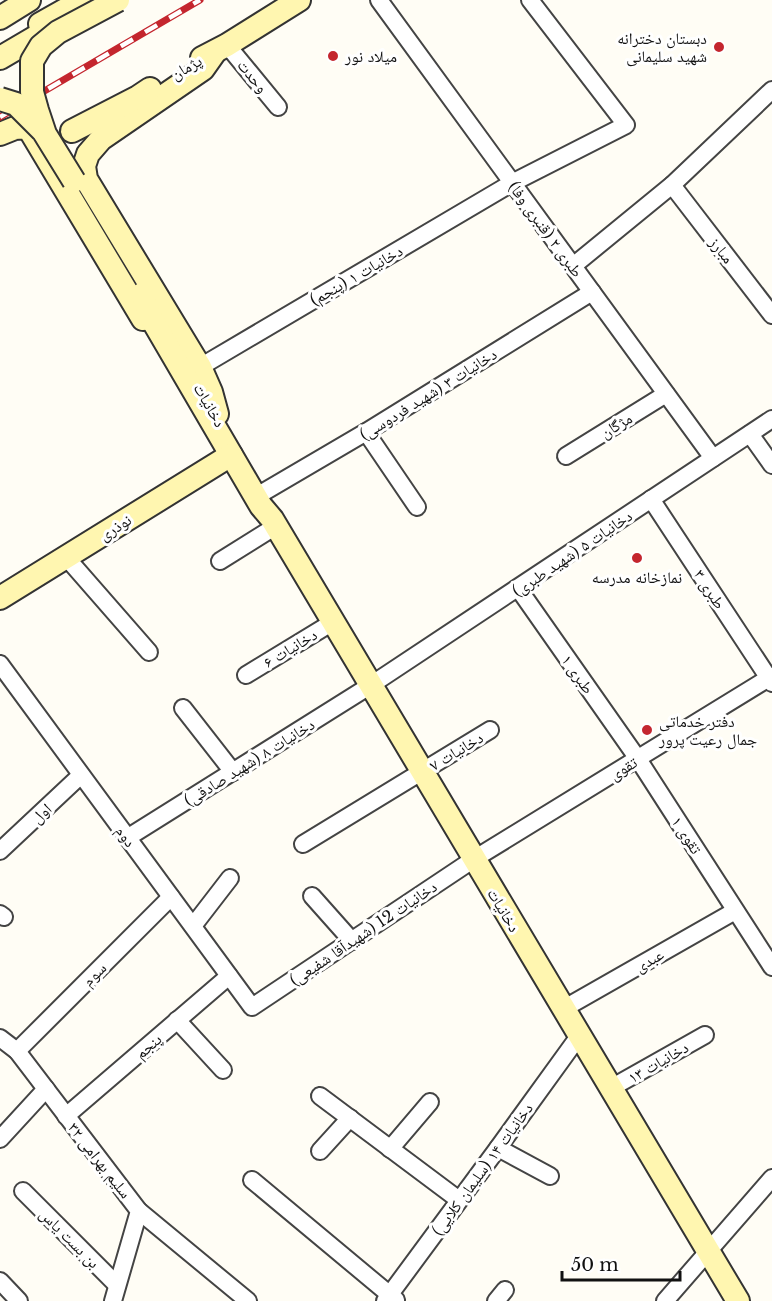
<svg xmlns="http://www.w3.org/2000/svg" width="772" height="1301" font-family="'Libre Baskerville','Noto Naskh Arabic',serif">
<style>
.lines{fill:none;stroke-linecap:round;stroke-linejoin:round}
.street-casing{stroke:#444;stroke-width:20}
.secondary-casing{stroke:#333;stroke-width:26}
.street{stroke:#fff;stroke-width:16}
.secondary{stroke:#fff6b0;stroke-width:22}
.rail-casing{stroke:#c4262e;stroke-width:7}
.rail{stroke:#fff;stroke-width:4.5;stroke-dasharray:14;stroke-linecap:butt}
.secondary-bridge-casing{stroke:#333;stroke-width:26;stroke-linecap:butt}
.secondary-bridge{stroke:#fff6b0;stroke-width:22}
.poi-dot{fill:#c4262e;stroke:#fff;stroke-width:2}
.labels{text-anchor:middle;stroke-width:6;stroke-linejoin:round;paint-order:stroke}
.poi-label{font-size:16px;fill:#111;stroke:#fff;text-anchor:start}
.street-label{font-size:16px;fill:#111;stroke:#fff}
</style>
<rect width="100%" height="100%" fill="#fffdf5"/>
<g class="lines">
<g class="street-casing">
<g id="street">
<polyline points="379,0 713,458"/>
<polyline points="227,45 278,107"/>
<polyline points="672,185 772,315"/>
<polyline points="573,266 672,185 772,90"/>
<polyline points="200,367 512,183 626,125 530,0"/>
<polyline points="366,432 417,507"/>
<polyline points="750,434 772,465"/>
<polyline points="566,456 666,394"/>
<polyline points="262,493 366,432 592,292"/>
<polyline points="651,499 772,683"/>
<polyline points="66,557 149,652"/>
<polyline points="220,561 276,526"/>
<polyline points="518,588 638,759 772,967"/>
<polyline points="0,664 252,1007 474,859 772,676"/>
<polyline points="246,675 333,622"/>
<polyline points="183,708 233,772"/>
<polyline points="127,838 371,685 772,419"/>
<polyline points="303,844 490,730"/>
<polyline points="0,851 81,775"/>
<polyline points="312,896 352,941"/>
<polyline points="0,914 4,917"/>
<polyline points="193,926 230,878"/>
<polyline points="563,1009 735,911"/>
<polyline points="177,1020 223,1070"/>
<polyline points="0,1038 17,1051 139,1211 113,1301"/>
<polyline points="17,1051 171,897"/>
<polyline points="611,1088 705,1035"/>
<polyline points="320,1096 459,1200"/>
<polyline points="66,1116 229,976"/>
<polyline points="0,1139 46,1089"/>
<polyline points="498,1148 550,1176"/>
<polyline points="390,1149 430,1102"/>
<polyline points="320,1151 350,1118"/>
<polyline points="252,1180 396,1300"/>
<polyline points="23,1191 117,1285"/>
<polyline points="139,1211 248,1301"/>
<polyline points="0,1281 19,1301"/>
<polyline points="385,1301 498,1148 579,1036"/>
<polyline points="496,1301 505,1290"/>
<polyline points="665,1301 772,1178"/>
</g>
</g>
<g class="secondary-casing">
<g id="secondary">
<polyline points="0,18 29,0"/>
<polyline points="40,24 83,0"/>
<polyline points="215,52 203,69 101,139 88,154 84,166 86,179 200,367 211,392 217,414"/>
<polyline points="0,58 58,24"/>
<polyline points="202,58 227,45 299,0"/>
<polyline points="72,131 138,97 150,89"/>
<polyline points="0,134 15,128 28,127 143,319"/>
<polyline points="142,294 150,316 261,506 272,519 738,1301"/>
<polyline points="0,598 231,455"/>
</g>
</g>
<use href="#street" class="street"/>
<use href="#secondary" class="secondary"/>
<g class="rail-casing">
<polyline id="rail" points="0,117 200,0"/>
</g>
<use href="#rail" class="rail"/>
<g class="secondary-bridge-casing">
<g id="secondary-bridge">
<polyline points="0,99 16,104 42,130"/>
<polyline points="74,181 45,134 37,110 32,92 32,61 41,46 58,32 118,0"/>
</g>
</g>
<use href="#secondary-bridge" class="secondary-bridge"/>
</g>
<g class="poi-dot">
<circle cx="719" cy="47" r="6"/>
<circle cx="333" cy="56" r="6"/>
<circle cx="637" cy="558" r="6"/>
<circle cx="647" cy="730" r="6"/>
</g>
<g class="labels">
<g class="poi-label">
<text x="707" y="44" text-anchor="end">دبستان دخترانه<tspan x="707" dy="18">شهید سلیمانی</tspan></text>
<text x="345" y="62">میلاد نور</text>
<text x="637" y="583" text-anchor="middle">نمازخانه مدرسه</text>
<text x="659" y="727">دفتر خدماتی<tspan x="659" dy="18">جمال رعیت پرور</tspan></text>
</g>
<g class="street-label">
<text transform="translate(186 67) rotate(-30)" y="6">پژمان</text>
<text transform="translate(253 76) rotate(51)" y="6">وحدت</text>
<text transform="translate(546 229) rotate(54)" y="6">طبری ۲ (قنبری وفا)</text>
<text transform="translate(722 250) rotate(52)" y="6">مبارز</text>
<text transform="translate(356 275) rotate(-30)" y="6">دخانیات ۱ (پنجم)</text>
<text transform="translate(428 394) rotate(-32)" y="6">دخانیات ۳ (شهید فردوسی)</text>
<text transform="translate(210 405) rotate(60)" y="6">دخانیات</text>
<text transform="translate(616 425) rotate(-31)" y="6">مژگان</text>
<text transform="translate(115 527) rotate(-32)" y="6">نوذری</text>
<text transform="translate(572 553) rotate(-34)" y="6">دخانیات ۵ (شهید طبری)</text>
<text transform="translate(710 589) rotate(57)" y="6">طبری ۳</text>
<text transform="translate(290 648) rotate(-31)" y="6">دخانیات ۶</text>
<text transform="translate(578 674) rotate(55)" y="6">طبری ۱</text>
<text transform="translate(456 751) rotate(-31)" y="6">دخانیات ۷</text>
<text transform="translate(249 762) rotate(-32)" y="6">دخانیات ۸ (شهید صادقی)</text>
<text transform="translate(623 768) rotate(-31)" y="6">تقوی</text>
<text transform="translate(41 813) rotate(-43)" y="6">اول</text>
<text transform="translate(687 835) rotate(57)" y="6">تقوی ۱</text>
<text transform="translate(126 836) rotate(54)" y="6">دوم</text>
<text transform="translate(504 910) rotate(59)" y="6">دخانیات</text>
<text transform="translate(363 933) rotate(-34)" y="6">دخانیات 12 (شهیدآقا شفیعی)</text>
<text transform="translate(649 960) rotate(-30)" y="6">عبدی</text>
<text transform="translate(94 974) rotate(-45)" y="6">سوم</text>
<text transform="translate(148 1046) rotate(-41)" y="6">پنجم</text>
<text transform="translate(658 1062) rotate(-30)" y="6">دخانیات ۱۳</text>
<text transform="translate(100 1160) rotate(52)" y="6">سلیم بهرامی ۳۲</text>
<text transform="translate(482 1169) rotate(-54)" y="6">دخانیات ۱۴ (سلیمان کلایی)</text>
<text transform="translate(70 1238) rotate(45)" y="6">بن بست یاس</text>
</g>
</g>
<path d="M562 1271v9h118v-9" fill="none" stroke="#111111" stroke-width="3"/>
<text x="571" y="1271" font-size="18" fill="#111111" stroke="#ffffff" stroke-width="4.5" paint-order="stroke">50 m</text>
</svg>
